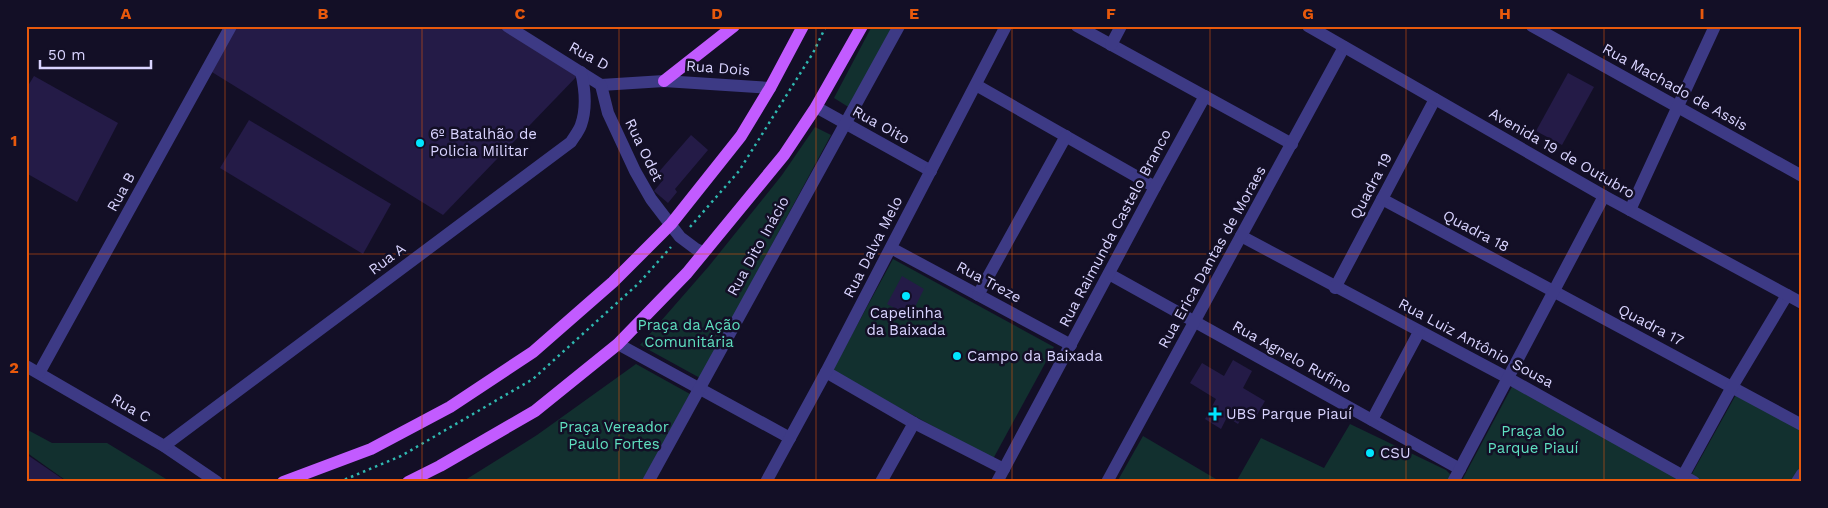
<svg xmlns="http://www.w3.org/2000/svg" width="1828" height="508" font-family="'Work Sans',sans-serif">
<style>
.green{fill:#12302f}
.building{fill:#241b47}
.lines{fill:none;stroke-linecap:round;stroke-linejoin:round}
.path{stroke:#2fb8b0;stroke-width:2.5;stroke-dasharray:2.5 4;stroke-linecap:butt}
.minor{stroke:#3d3a85;stroke-width:12}
.tertiary{stroke:#3d3a85;stroke-width:12}
.primary{stroke:#c25bff;stroke-width:12}
.grid{fill:none;stroke:#e8590c;stroke-width:1;stroke-opacity:0.55}
.poi-dot{fill:#00e5ff;stroke:#130f26;stroke-width:2}
.labels{text-anchor:middle;stroke-width:5;stroke-linejoin:round;paint-order:stroke}
.street-label{font-size:15px;fill:#d9d4ff;stroke:#130f26}
.poi-label{font-size:15px;fill:#d9d4ff;stroke:#130f26;text-anchor:start}
.park-label{font-size:15px;fill:#5fe0c0;stroke:#130f26}
.neatline{fill:none;stroke:#e8590c;stroke-width:2}
.grid-label{font-size:16px;text-anchor:middle;font-weight:bold;fill:#e8590c}
</style>
<rect width="100%" height="100%" fill="#130f26"/>
<g class="green">
<polygon points="872,26 895,26 850,108 834,98"/>
<polygon points="815,127 831,135 700,378 640,345 709,266 782,175"/>
<polygon points="893,259 1054,347 993,459 832,371"/>
<polygon points="636,364 690,394 642,482 462,482 537,435"/>
<polygon points="1515,381 1689,479 1738,391 1802,428 1802,475 1798,482 1461,482"/>
<polygon points="1350,424 1446,470 1451,475 1448,482 1236,482 1261,438 1324,468"/>
<polygon points="26,429 52,443 107,443 171,482 68,482 26,452"/>
<polygon points="1143,436 1221,482 1117,482"/>
</g>
<g class="building">
<polygon points="231,26 507,26 581,72 443,215 207,69"/>
<polygon points="1568,73 1594,87 1562,145 1536,131"/>
<polygon points="34,76 118,123 77,202 26,173 26,89"/>
<polygon points="249,120 391,204 363,254 220,168"/>
<polygon points="691,135 708,150 675,189 677,192 668,203 654,191 663,180 657,174"/>
<polygon points="902,276 924,289 910,317 887,304"/>
<polygon points="1233,360 1252,371 1243,388 1265,401 1254,420 1244,414 1238,424 1227,417 1221,429 1205,419 1216,399 1190,383 1202,363 1224,376"/>
<polygon points="26,454 67,482 26,482"/>
</g>
<g class="lines">
<g class="path">
<polyline points="690,227 739,171 813,53 826,26"/>
<polyline points="339,482 401,456 533,379 639,283 671,247"/>
</g>
<g class="minor">
<polyline points="507,26 601,85 664,81 770,88"/>
<polyline points="1077,26 1292,144"/>
<polyline points="1532,26 1802,176"/>
<polyline points="1111,45 1121,26"/>
<polyline points="601,85 608,113 635,171 651,199 680,237 696,249 703,252"/>
<polyline points="976,85 1155,187"/>
<polyline points="816,107 931,171"/>
<polyline points="1382,199 1802,425"/>
<polyline points="1630,210 1715,26"/>
<polyline points="1241,236 1508,378 1694,482"/>
<polyline points="891,248 1071,345"/>
<polyline points="1109,274 1460,469"/>
<polyline points="1335,288 1435,99"/>
<polyline points="978,295 1066,136"/>
<polyline points="618,344 790,438"/>
<polyline points="26,366 164,446 217,482"/>
<polyline points="826,372 914,423 1004,469"/>
<polyline points="39,373 231,26"/>
<polyline points="1372,420 1419,332"/>
<path d="M164 446 571 142C574 137 579 131 581 125 587 108 585 89 581 72"/>
<polyline points="1683,476 1732,387 1787,295"/>
<polyline points="648,482 899,26"/>
<polyline points="766,482 826,372 1006,26"/>
<polyline points="881,482 914,423"/>
<polyline points="997,482 1155,187 1205,96"/>
<polyline points="1107,482 1344,47"/>
<polyline points="1453,482 1604,196"/>
<polyline points="1797,482 1802,474"/>
</g>
<polyline class="tertiary" points="1308,26 1604,196 1802,303"/>
<g class="primary">
<polyline points="664,81 734,26"/>
<polyline points="283,482 371,449 450,407 533,352 613,282 671,224 741,136 770,88 803,26"/>
<polyline points="408,482 440,466 535,411 618,344 687,273 784,155 816,107 862,26"/>
</g>
</g>
<path class="grid" d="M225 26V482M422 26V482M619 26V482M816 26V482M1012 26V482M1210 26V482M1406 26V482M1604 26V482M26 254H1802"/>
<g class="poi-dot">
<circle cx="420" cy="143" r="5"/>
<circle cx="906" cy="296" r="5"/>
<circle cx="957" cy="356" r="5"/>
<path d="M1212.5 406.5h5v5h5v5h-5v5h-5v-5h-5v-5h5z"/>
<circle cx="1370" cy="453" r="5"/>
</g>
<g class="labels">
<g class="street-label">
<text transform="translate(589 56) rotate(29)" y="5">Rua D</text>
<text transform="translate(718 68) rotate(4)" y="5">Rua Dois</text>
<text transform="translate(1675 87) rotate(29)" y="5">Rua Machado de Assis</text>
<text transform="translate(881 125) rotate(29)" y="5">Rua Oito</text>
<text transform="translate(644 150) rotate(64)" y="5">Rua Odet</text>
<text transform="translate(1562 153) rotate(30)" y="5">Avenida 19 de Outubro</text>
<text transform="translate(1371 186) rotate(-62)" y="5">Quadra 19</text>
<text transform="translate(121 192) rotate(-61)" y="5">Rua B</text>
<text transform="translate(1115 228) rotate(-62)" y="5">Rua Raimunda Castelo Branco</text>
<text transform="translate(1476 231) rotate(28)" y="5">Quadra 18</text>
<text transform="translate(758 246) rotate(-61)" y="5">Rua Dito Inácio</text>
<text transform="translate(873 247) rotate(-63)" y="5">Rua Dalva Melo</text>
<text transform="translate(1212 257) rotate(-61)" y="5">Rua Erica Dantas de Moraes</text>
<text transform="translate(387 259) rotate(-37)" y="5">Rua A</text>
<text transform="translate(989 282) rotate(28)" y="5">Rua Treze</text>
<text transform="translate(1651 325) rotate(28)" y="5">Quadra 17</text>
<text transform="translate(1476 343) rotate(28)" y="5">Rua Luiz Antônio Sousa</text>
<text transform="translate(1292 357) rotate(29)" y="5">Rua Agnelo Rufino</text>
<text transform="translate(131 408) rotate(30)" y="5">Rua C</text>
</g>
<g class="poi-label">
<text x="430" y="139">6º Batalhão de<tspan x="430" dy="17">Policia Militar</tspan></text>
<text x="906" y="318" text-anchor="middle">Capelinha<tspan x="906" dy="17">da Baixada</tspan></text>
<text x="967" y="361">Campo da Baixada</text>
<text x="1226" y="419">UBS Parque Piauí</text>
<text x="1380" y="458">CSU</text>
</g>
<g class="park-label">
<text x="689" y="330">Praça da Ação<tspan x="689" dy="17">Comunitária</tspan></text>
<text x="614" y="432">Praça Vereador<tspan x="614" dy="17">Paulo Fortes</tspan></text>
<text x="1533" y="436">Praça do<tspan x="1533" dy="17">Parque Piauí</tspan></text>
</g>
</g>
<rect width="1828" height="508" fill="none" stroke="#130f26" stroke-width="55"/>
<path d="M40 60v8h111v-8" fill="none" stroke="#d9d4ff" stroke-width="2.5"/>
<text x="48" y="60" font-size="15" fill="#d9d4ff" stroke="#130f26" stroke-width="4" paint-order="stroke">50 m</text>
<rect x="28" y="28" width="1772" height="452" class="neatline"/>
<g class="grid-label">
<text x="126" y="19">A</text>
<text x="323" y="19">B</text>
<text x="520" y="19">C</text>
<text x="717" y="19">D</text>
<text x="914" y="19">E</text>
<text x="1111" y="19">F</text>
<text x="1308" y="19">G</text>
<text x="1505" y="19">H</text>
<text x="1702" y="19">I</text>
<text x="14" y="146">1</text>
<text x="14" y="373">2</text>
</g>
</svg>
